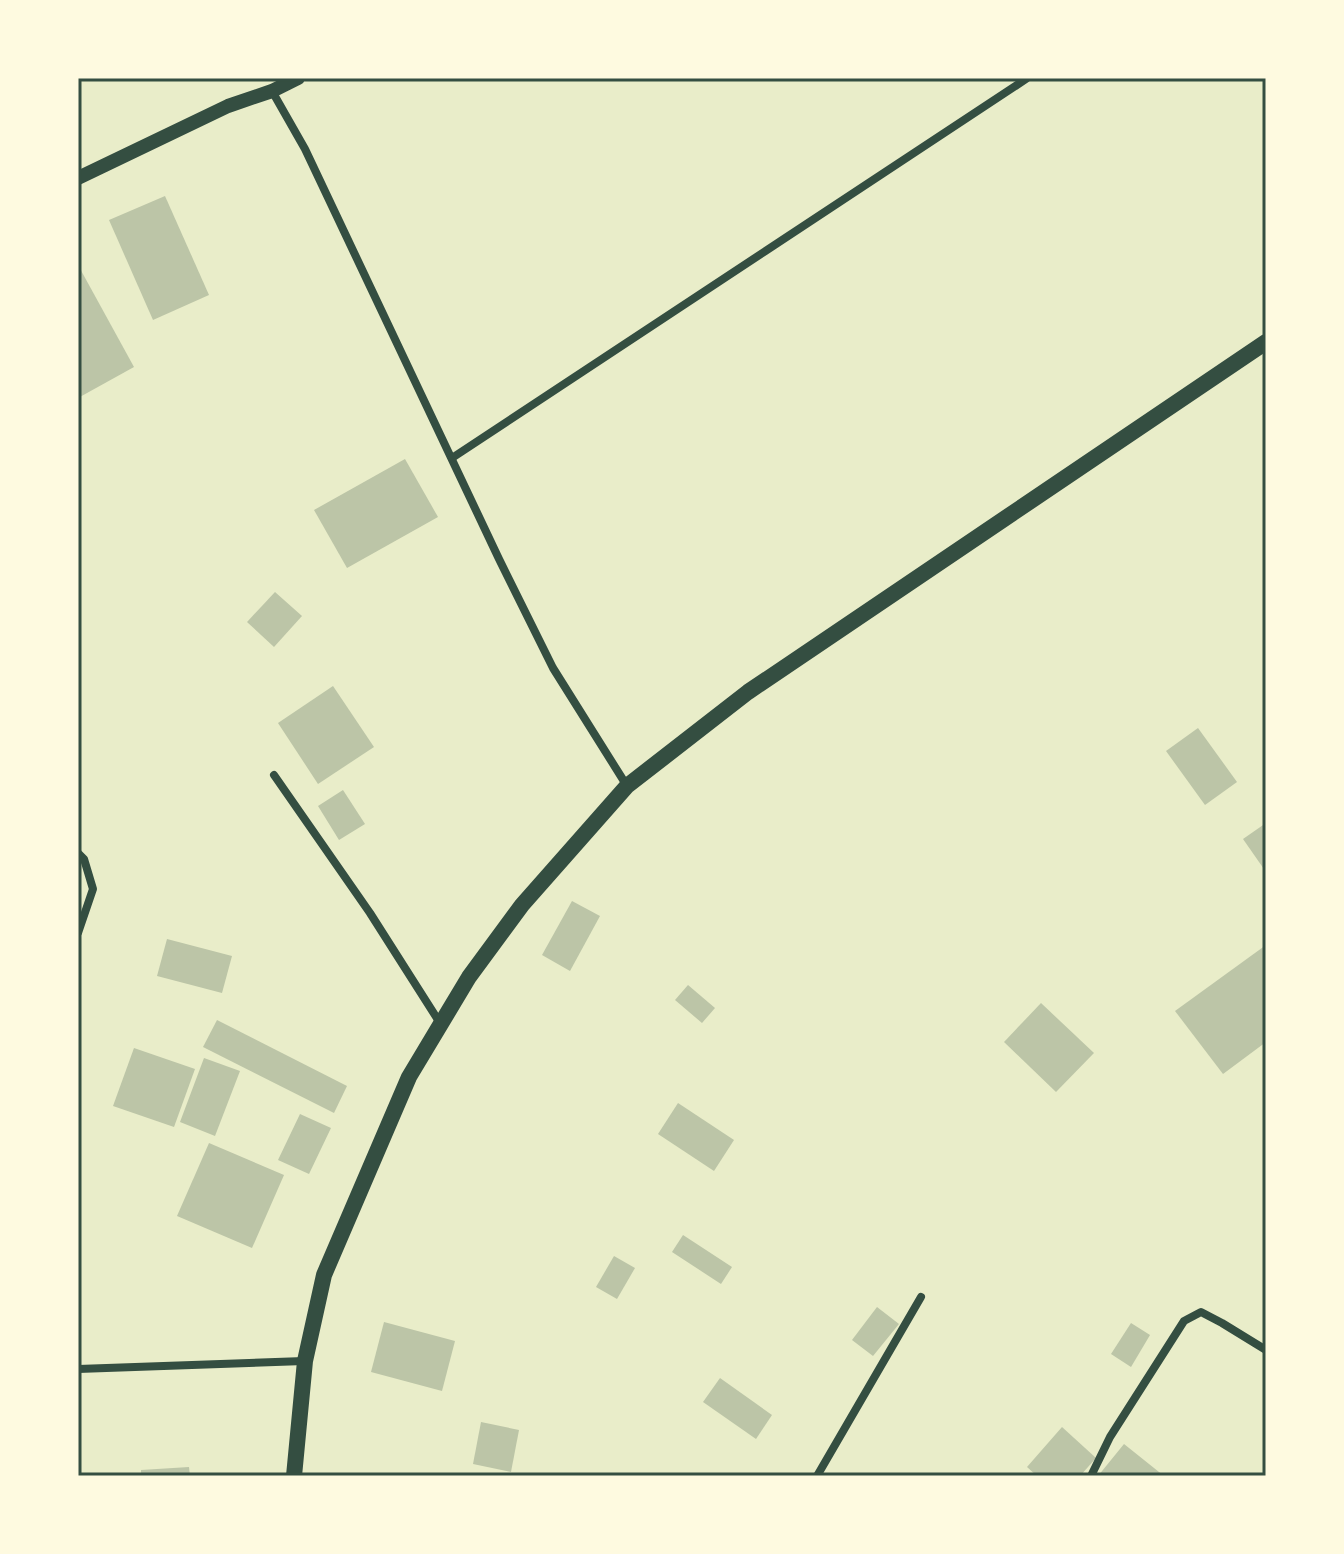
<svg xmlns="http://www.w3.org/2000/svg" width="1344" height="1554" font-family="Inter,sans-serif">
<style>
.building{fill:#bcc5a7}
.lines{fill:none;stroke-linecap:round;stroke-linejoin:round}
.minor{stroke:#344e41;stroke-width:8}
.tertiary{stroke:#344e41;stroke-width:14}
.secondary{stroke:#344e41;stroke-width:16}
.neatline{fill:none;stroke:#344e41;stroke-width:3}
</style>
<rect width="100%" height="100%" fill="#e9edc9"/>
<g class="building">
<polygon points="165,196 209,295 153,320 109,220"/>
<polygon points="78,265 134,367 78,398"/>
<polygon points="405,459 438,517 347,568 314,510"/>
<polygon points="275,592 302,616 274,647 247,622"/>
<polygon points="333,686 374,747 318,784 278,723"/>
<polygon points="1198,728 1237,782 1205,805 1166,751"/>
<polygon points="343,790 365,824 339,840 318,806"/>
<polygon points="1266,823 1266,872 1243,839"/>
<polygon points="572,901 600,916 570,971 542,955"/>
<polygon points="167,939 232,956 222,993 157,976"/>
<polygon points="1266,945 1266,1042 1223,1074 1175,1011"/>
<polygon points="688,985 715,1008 702,1023 675,1000"/>
<polygon points="1041,1003 1094,1053 1056,1092 1004,1042"/>
<polygon points="217,1020 347,1086 334,1113 203,1047"/>
<polygon points="134,1048 195,1069 174,1127 113,1106"/>
<polygon points="204,1058 240,1071 215,1136 180,1122"/>
<polygon points="678,1103 734,1140 714,1171 658,1134"/>
<polygon points="300,1114 331,1128 309,1174 278,1160"/>
<polygon points="209,1143 284,1175 252,1248 177,1216"/>
<polygon points="683,1235 732,1267 721,1284 672,1252"/>
<polygon points="614,1256 635,1268 617,1299 596,1287"/>
<polygon points="877,1307 899,1324 873,1356 852,1340"/>
<polygon points="384,1322 455,1341 442,1391 371,1372"/>
<polygon points="1131,1323 1150,1335 1131,1367 1111,1354"/>
<polygon points="720,1378 772,1415 756,1439 703,1402"/>
<polygon points="481,1422 519,1430 511,1472 473,1464"/>
<polygon points="1062,1427 1096,1458 1080,1476 1037,1476 1027,1467"/>
<polygon points="1124,1444 1164,1476 1098,1476"/>
<polygon points="189,1467 190,1476 141,1476 141,1470"/>
</g>
<g class="lines">
<g class="minor">
<polyline points="272,91 305,149 499,559 553,668 627,786"/>
<polyline points="452,458 1026,79"/>
<polyline points="274,775 370,913 440,1023"/>
<polyline points="78,853 84,859 93,889 78,933"/>
<polyline points="78,1369 304,1361"/>
<polyline points="817,1476 921,1297"/>
<polyline points="1091,1476 1110,1437 1184,1321 1201,1312 1222,1323 1266,1350"/>
</g>
<polyline class="tertiary" points="78,178 228,106 272,91 298,78"/>
<polyline class="secondary" points="294,1476 305,1361 324,1275 409,1077 469,977 522,905 627,786 748,692 1266,342"/>
</g>
<rect width="1344" height="1554" fill="none" stroke="#fefae0" stroke-width="160"/>
<rect x="80" y="80" width="1184" height="1394" class="neatline"/>
</svg>
